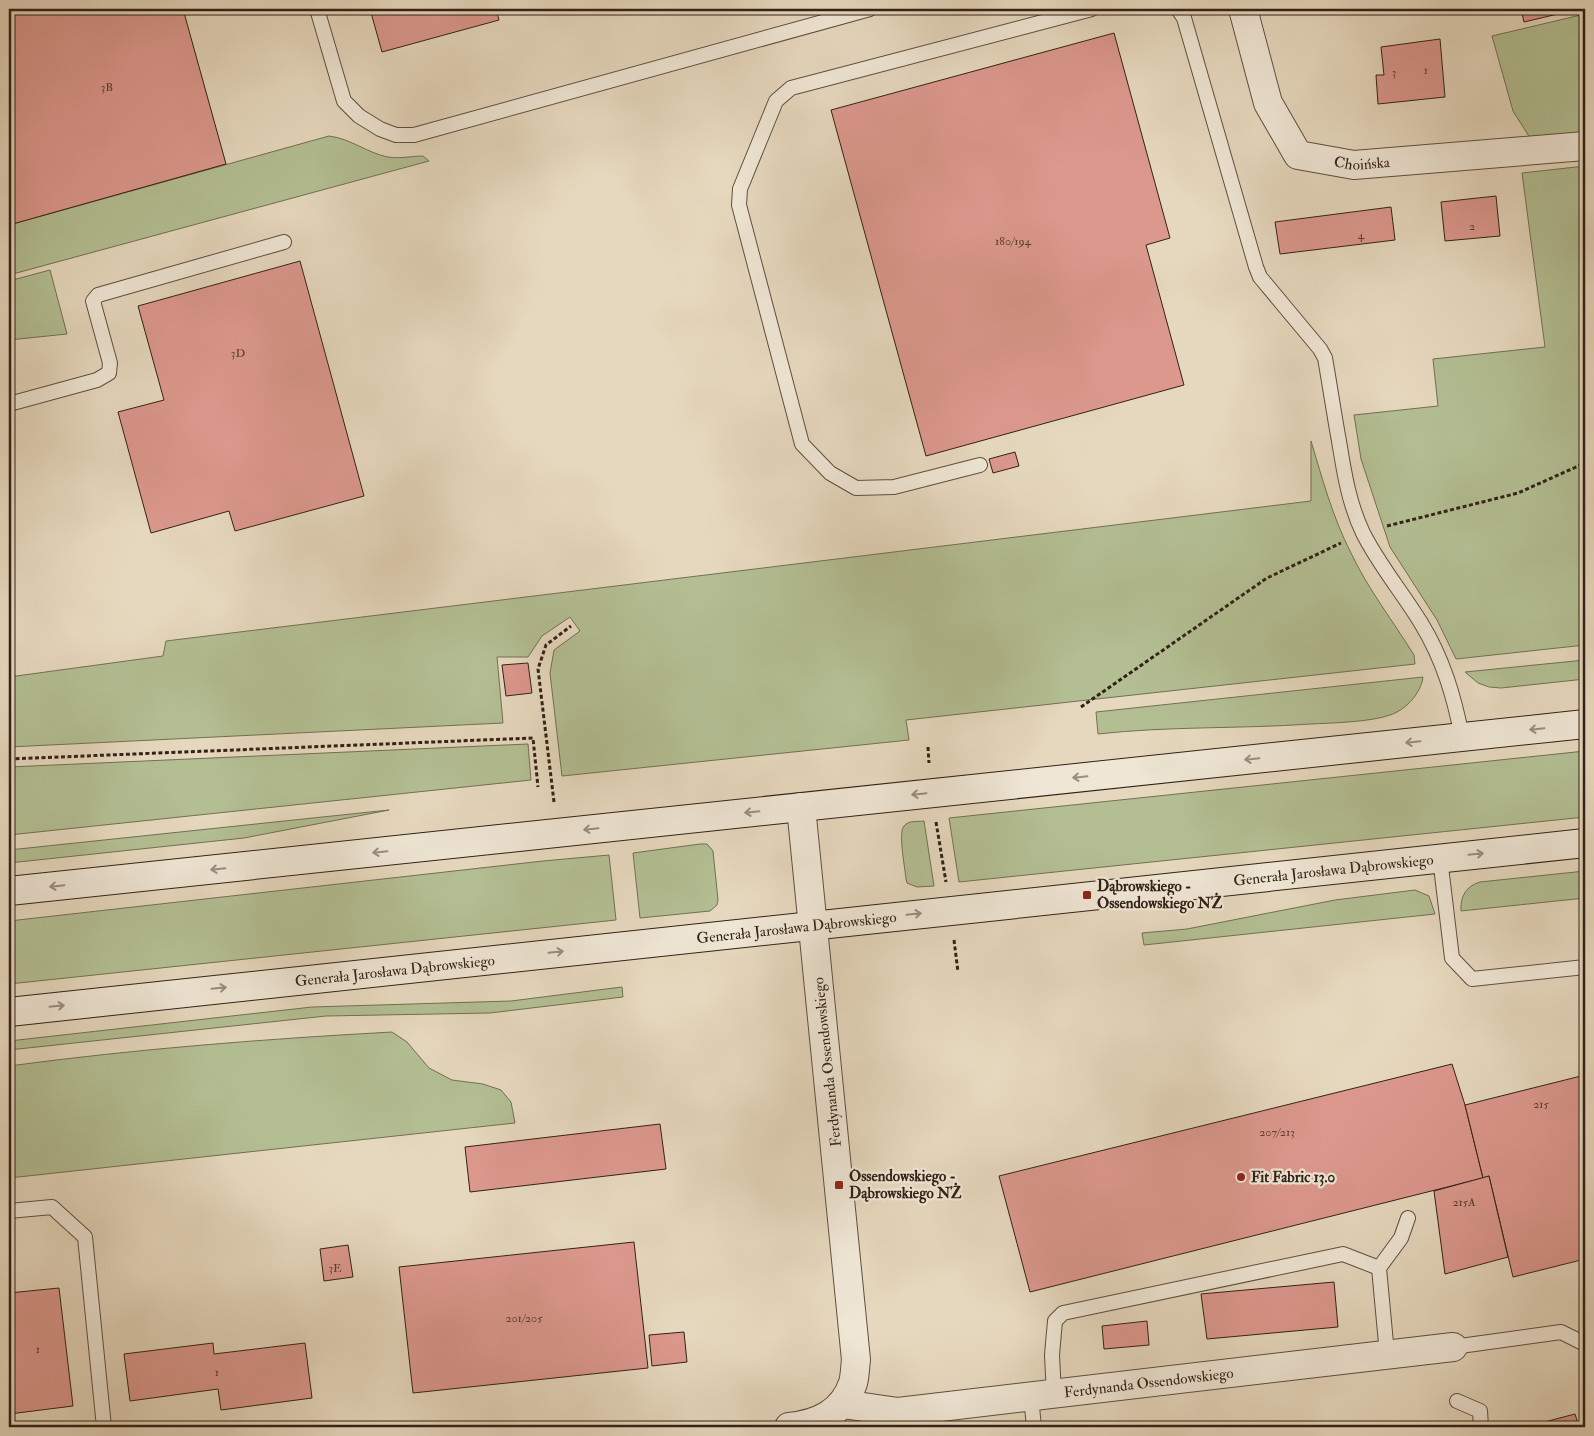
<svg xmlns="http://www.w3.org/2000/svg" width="1594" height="1436" font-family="'IM FELL Double Pica',serif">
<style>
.green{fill:#b3bf93;stroke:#727055}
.building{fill:#dc988d;stroke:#322117}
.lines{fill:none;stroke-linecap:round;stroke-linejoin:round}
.service-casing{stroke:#5f4f41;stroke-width:16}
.minor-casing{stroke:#5f4f41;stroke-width:30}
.secondary-casing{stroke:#322117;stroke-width:30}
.path{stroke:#322117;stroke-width:3;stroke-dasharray:4 2.5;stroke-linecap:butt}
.service{stroke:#efe6d5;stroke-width:14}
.minor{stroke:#efe6d5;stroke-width:28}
.secondary{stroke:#efe6d5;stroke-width:28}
.oneway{stroke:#9a8d80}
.poi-dot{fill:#8f2418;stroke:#efe6d5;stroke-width:2}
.labels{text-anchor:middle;stroke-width:4.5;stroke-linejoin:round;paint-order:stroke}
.number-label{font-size:12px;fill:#5c3f34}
.street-label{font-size:15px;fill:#322117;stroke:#efe6d5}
.poi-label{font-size:15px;font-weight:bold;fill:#322117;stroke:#efe6d5;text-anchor:start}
</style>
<rect width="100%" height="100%" fill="#e6d8be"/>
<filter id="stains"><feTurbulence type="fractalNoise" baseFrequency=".004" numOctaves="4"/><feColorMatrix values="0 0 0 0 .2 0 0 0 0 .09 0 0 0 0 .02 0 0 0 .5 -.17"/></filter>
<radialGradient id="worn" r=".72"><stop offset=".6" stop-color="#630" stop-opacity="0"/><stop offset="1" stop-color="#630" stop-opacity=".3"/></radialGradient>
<g class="green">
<polygon points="1585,14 1585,134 1530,138 1513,111 1492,36"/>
<path d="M329 136C352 139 367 153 388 157 399 159 412 156 423 156L429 161 9 275V225Z"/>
<polygon points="1585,166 1585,645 1456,659 1437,620 1390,547 1361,459 1354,415 1438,406 1433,359 1545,347 1522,173"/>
<polygon points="50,270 67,334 9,340 9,281"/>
<path d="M1311 441C1322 478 1333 518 1351 553 1368 589 1393 621 1414 655L1415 664 906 720 909 740 562 776 550 673 554 650 580 631 570 617 542 636 528 657H497L503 723 9 747V677L163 656 166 641 1311 501Z"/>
<polygon points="1585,660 1585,679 1501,688 1489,687 1478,683 1465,672"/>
<path d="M1423 677C1421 693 1406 710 1390 715 1371 722 1332 723 1311 724 1240 729 1169 726 1098 734L1096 712Z"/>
<polygon points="528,744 531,780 9,835 9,767"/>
<polygon points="1585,751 1585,817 959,882 949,818"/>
<polygon points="389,810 244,838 9,863 9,850"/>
<path d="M924 821 934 886 917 887 907 883 906 879C905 868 898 832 904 826 909 820 917 822 924 821Z"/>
<polygon points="700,844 707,844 713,851 718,900 717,905 710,911 640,918 633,853"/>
<polygon points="609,855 616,920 9,984 9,921 543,861"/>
<path d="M1585 871V898L1461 911C1460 897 1466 886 1480 882Z"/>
<polygon points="1415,890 1429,896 1435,914 1144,945 1142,933 1187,929 1335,900"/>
<polygon points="622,987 623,997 490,1013 326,1016 9,1050 9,1041 312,1007 511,1001"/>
<path d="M392 1032 407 1042 429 1068 452 1080 483 1084 501 1090 511 1102 515 1123 9 1178V1066C136 1049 264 1039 392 1032Z"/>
</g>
<g class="building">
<polygon points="9,9 183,9 226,164 9,225"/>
<polygon points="370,9 496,9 499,20 382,52"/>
<polygon points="1521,9 1579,9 1524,22"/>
<polygon points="1114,33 1170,238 1146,245 1184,385 926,456 831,110"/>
<polygon points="1440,39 1445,97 1378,104 1376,75 1384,75 1381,47"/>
<polygon points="1496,196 1500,236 1445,241 1441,202"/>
<polygon points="1391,207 1395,240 1280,254 1275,222"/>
<polygon points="300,261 364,496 235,531 229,511 151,533 118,412 164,400 138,306"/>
<polygon points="1015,452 1019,466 993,473 989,459"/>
<polygon points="528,663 532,693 506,696 502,665"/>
<polygon points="1452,1064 1465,1105 1483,1178 1030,1292 999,1176"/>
<polygon points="1585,1075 1585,1259 1513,1277 1489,1176 1483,1178 1465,1105"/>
<polygon points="660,1124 666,1169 470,1192 465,1147"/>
<polygon points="1489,1176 1508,1257 1445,1274 1434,1191"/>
<polygon points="634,1242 648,1368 413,1393 399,1267"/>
<polygon points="348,1245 353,1277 324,1281 320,1249"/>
<polygon points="1334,1282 1338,1327 1207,1339 1201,1294"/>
<polygon points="59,1288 73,1406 9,1414 9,1293"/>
<polygon points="1147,1321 1149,1345 1104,1349 1102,1326"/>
<polygon points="684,1332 687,1362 652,1366 649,1335"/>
<polygon points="213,1343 214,1354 305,1343 312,1398 221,1410 218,1389 130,1401 124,1354"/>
<polygon points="1575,1414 1579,1427 1525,1427"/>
</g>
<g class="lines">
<g class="service-casing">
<g id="service">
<polyline points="317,9 344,101 359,116 380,129 396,135 414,135 870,9"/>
<path d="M1178 9 1184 18 1256 267 1260 277 1320 349 1325 358C1330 386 1334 414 1339 441 1344 472 1349 504 1363 533 1379 565 1402 592 1421 623 1443 659 1454 696 1462 737"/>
<polyline points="9,404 97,380 109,373 110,363 93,301 98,295 284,242"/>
<polyline points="980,465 894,487 856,488 830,473 802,444 739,205 740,189 776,101 791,88 1092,9"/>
<polyline points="1440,858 1452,958 1472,979 1585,967"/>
<polyline points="9,1211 52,1207 85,1237 104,1427"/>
<polyline points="1453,1347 1561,1332 1585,1344"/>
<polyline points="1387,1354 1379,1268 1401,1238 1408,1218"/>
<polyline points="1054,1395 1052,1355 1055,1321 1063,1313 1343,1254 1379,1268"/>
<polyline points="1031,1397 1034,1427"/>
<polyline points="1457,1401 1480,1411 1481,1427"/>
</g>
</g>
<g class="minor-casing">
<g id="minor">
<path id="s1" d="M1243 9 1268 103 1298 155 1354 165 1585 146"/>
<path id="s2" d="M843 1404 898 1412 1453 1347"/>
<path d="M789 1427C818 1424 843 1413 853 1383 855 1376 855 1367 856 1360L801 807"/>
</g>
</g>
<g class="secondary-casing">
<g id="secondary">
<polyline points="9,891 1585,724"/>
<path id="s3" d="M9 1012 1585 843"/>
</g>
</g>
<g class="path">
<polyline points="1387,526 1518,493 1585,463"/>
<polyline points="1081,707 1267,578 1341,543"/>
<polyline points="928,747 929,763"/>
<polyline points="9,759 533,738 538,787"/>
<polyline points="554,802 538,669 546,645 571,626"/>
<polyline points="936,822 946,882"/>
<polyline points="954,940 958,972"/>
</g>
<use href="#service" class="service"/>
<use href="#minor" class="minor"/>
<use href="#secondary" class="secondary"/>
</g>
<defs><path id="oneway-shaft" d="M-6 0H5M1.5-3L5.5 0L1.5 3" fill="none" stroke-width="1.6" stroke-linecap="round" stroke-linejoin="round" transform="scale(1.25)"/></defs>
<g class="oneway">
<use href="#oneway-shaft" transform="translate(1537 729) rotate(174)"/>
<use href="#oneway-shaft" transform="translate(1413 742) rotate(174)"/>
<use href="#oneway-shaft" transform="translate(1252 759) rotate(174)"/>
<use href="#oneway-shaft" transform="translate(1080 777) rotate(174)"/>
<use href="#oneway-shaft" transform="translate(919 794) rotate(174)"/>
<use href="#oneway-shaft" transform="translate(752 812) rotate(174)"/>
<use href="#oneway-shaft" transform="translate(591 829) rotate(174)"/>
<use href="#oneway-shaft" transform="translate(380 852) rotate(174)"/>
<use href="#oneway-shaft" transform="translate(1476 854) rotate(-6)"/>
<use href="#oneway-shaft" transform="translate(218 869) rotate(174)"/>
<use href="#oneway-shaft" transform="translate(57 886) rotate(174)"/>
<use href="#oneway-shaft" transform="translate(914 914) rotate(-6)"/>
<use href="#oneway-shaft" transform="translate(556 952) rotate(-6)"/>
<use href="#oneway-shaft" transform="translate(219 988) rotate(-6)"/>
<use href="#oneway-shaft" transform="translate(57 1006) rotate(-6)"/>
</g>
<g class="poi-dot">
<rect x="1082" y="890" width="10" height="10" rx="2.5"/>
<circle cx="1241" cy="1177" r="5"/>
<rect x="834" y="1180" width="10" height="10" rx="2.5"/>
</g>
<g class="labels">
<g class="number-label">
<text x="1426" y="74">1</text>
<text x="1394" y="76">3</text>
<text x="107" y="91">3B</text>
<text x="1472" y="230">2</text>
<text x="1361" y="239">4</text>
<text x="1013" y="245">180/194</text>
<text x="238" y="357">3D</text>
<text x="1541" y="1108">215</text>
<text x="1277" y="1136">207/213</text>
<text x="1464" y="1206">215A</text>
<text x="335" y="1272">3E</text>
<text x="524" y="1322">201/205</text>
<text x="38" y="1353">1</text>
<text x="217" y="1376">1</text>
</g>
<g class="street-label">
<text dy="5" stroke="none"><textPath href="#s1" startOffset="222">Choińska</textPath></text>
<text dy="5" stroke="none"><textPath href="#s3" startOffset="1332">Generała Jarosława Dąbrowskiego</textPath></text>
<text dy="5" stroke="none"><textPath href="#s3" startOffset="792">Generała Jarosława Dąbrowskiego</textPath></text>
<text dy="5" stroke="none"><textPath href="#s3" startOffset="388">Generała Jarosława Dąbrowskiego</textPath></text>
<text transform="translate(827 1062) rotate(-96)" y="5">Ferdynanda Ossendowskiego</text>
<text dy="5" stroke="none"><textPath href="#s2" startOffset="308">Ferdynanda Ossendowskiego</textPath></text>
</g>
<g class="poi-label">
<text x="1097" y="891">Dąbrowskiego -<tspan x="1097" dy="17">Ossendowskiego NŻ</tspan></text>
<text x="849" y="1181">Ossendowskiego -<tspan x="849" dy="17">Dąbrowskiego NŻ</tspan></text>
<text x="1251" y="1182">Fit Fabric 13.0</text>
</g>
</g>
<rect width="1594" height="1436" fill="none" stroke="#e6d8be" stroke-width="30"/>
<rect x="10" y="10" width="1574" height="1416" fill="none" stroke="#322117" stroke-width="2.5"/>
<rect x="15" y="15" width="1564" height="1406" fill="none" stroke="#322117"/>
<rect width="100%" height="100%" filter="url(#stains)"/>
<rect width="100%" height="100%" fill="url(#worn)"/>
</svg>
